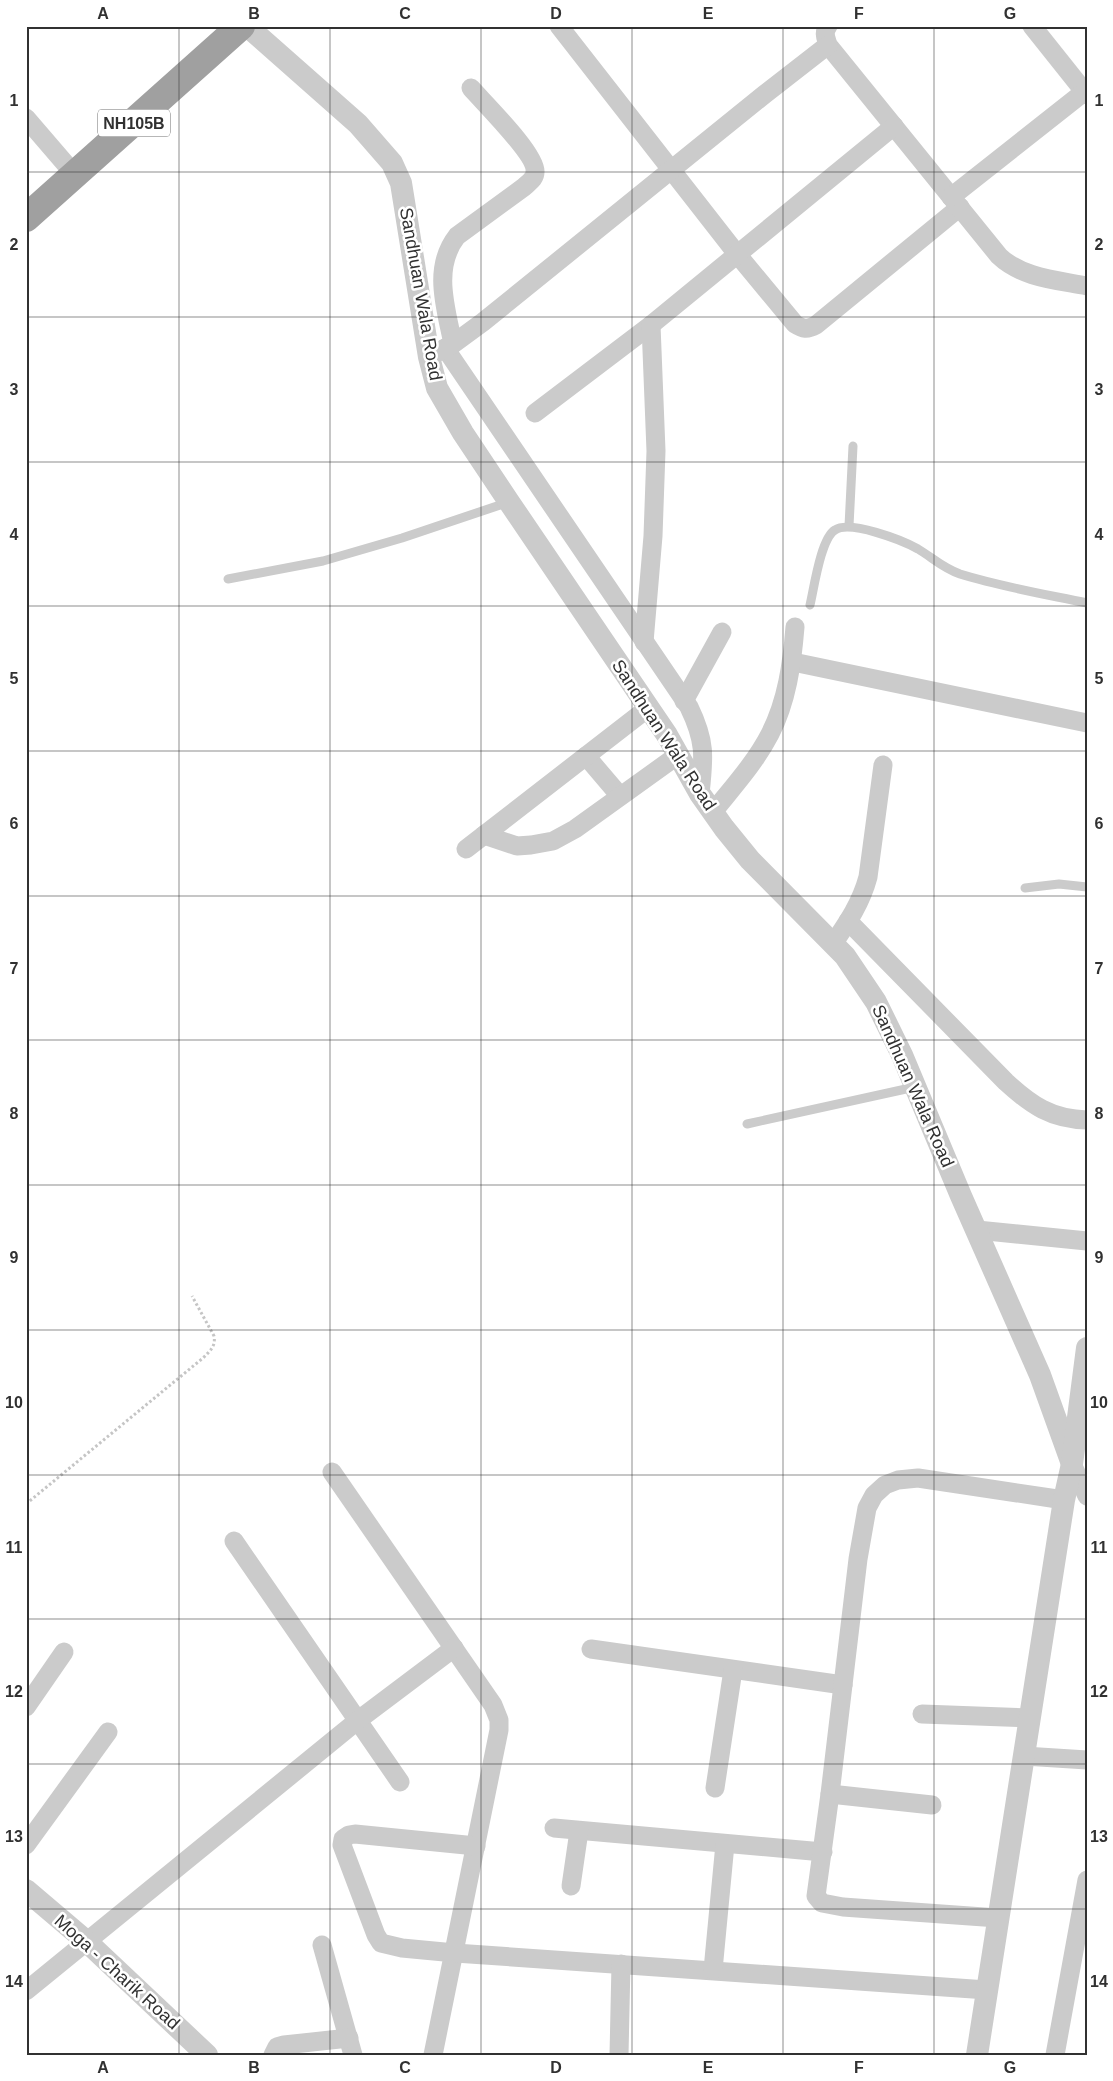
<svg xmlns="http://www.w3.org/2000/svg" width="1113" height="2081" font-family="Helvetica,sans-serif">
<style>
.lines{fill:none;stroke-linecap:round;stroke-linejoin:round}
.path{stroke:#c5c5c5;stroke-width:3;stroke-dasharray:2.5 2.5;stroke-linecap:butt}
.service{stroke:#cbcbcb;stroke-width:9}
.minor{stroke:#cbcbcb;stroke-width:19}
.tertiary{stroke:#cbcbcb;stroke-width:22}
.trunk{stroke:#a0a0a0;stroke-width:28}
.grid{fill:none;stroke:#313131;stroke-width:1;stroke-opacity:0.55}
.labels{text-anchor:middle;stroke-width:5;stroke-linejoin:round;paint-order:stroke}
.shield{fill:#fff;stroke:#6f6f6f;stroke-width:1}
.shield-label{font-size:16px;font-weight:bold;fill:#313131}
.street-label{font-size:18px;fill:#313131;stroke:#fff}
.neatline{fill:none;stroke:#313131;stroke-width:2}
.grid-label{font-size:16px;text-anchor:middle;font-weight:bold;fill:#313131}
</style>
<rect width="100%" height="100%" fill="#fff"/>
<g class="lines">
<path class="path" d="M26 1504 203 1358C210 1351 216 1346 214 1336L192 1296"/>
<g class="service">
<polyline points="849,526 853,446"/>
<polyline points="228,579 323,561 402,538 509,502"/>
<path d="M810 605C814 588 821 538 835 530 850 520 902 540 918 549 933 558 943 568 960 574 1002 587 1044 594 1087 603"/>
<polyline points="1025,888 1059,884 1087,887"/>
<polyline points="747,1124 915,1087"/>
</g>
<g class="minor">
<path d="M559 26 737 254 795 324C803 329 807 330 816 325L960 207"/>
<path d="M828 26C823 33 826 38 828 45L999 256C1022 278 1057 280 1087 286"/>
<polyline points="1032,26 1087,95"/>
<polyline points="26,118 75,175"/>
<polyline points="951,197 1084,92"/>
<path d="M453 344C446 308 432 268 457 236L524 187C529 182 535 179 535 172 537 155 484 103 471 88"/>
<path d="M445 348 689 707C706 742 704 757 700 794"/>
<polyline points="434,354 453,344 483,322 765,94 828,45"/>
<polyline points="535,413 651,325 894,126"/>
<polyline points="644,642 653,536 656,451 651,325"/>
<polyline points="793,662 1087,723"/>
<polyline points="684,701 722,632"/>
<polyline points="586,756 620,796"/>
<path d="M713 812C733 787 755 763 770 734 787 701 792 664 795 627"/>
<polyline points="484,835 517,846 531,845 553,841 575,829 678,755"/>
<polyline points="466,849 648,708"/>
<path d="M848 921 1006 1082C1031 1105 1051 1119 1087 1120"/>
<path d="M833 944C848 922 861 903 868 877L883 765"/>
<polyline points="977,1230 1087,1241"/>
<polyline points="1072,1464 1087,1496"/>
<polyline points="332,1472 493,1705 499,1720 499,1730 433,2055"/>
<polyline points="234,1541 400,1782"/>
<polyline points="591,1649 843,1685"/>
<polyline points="26,1707 64,1652"/>
<polyline points="922,1714 1030,1718"/>
<polyline points="1024,1756 1087,1760"/>
<polyline points="715,1788 733,1670"/>
<polyline points="830,1794 932,1805"/>
<polyline points="554,1828 823,1852"/>
<polyline points="26,1845 108,1732"/>
<polyline points="476,1846 355,1834 349,1835 343,1839 342,1845 376,1935 381,1943 402,1948 455,1953 987,1990"/>
<polyline points="571,1886 579,1831"/>
<polyline points="998,1918 843,1907 822,1903 816,1896 830,1794 858,1559 867,1508 874,1495 885,1485 898,1480 918,1478 1064,1500"/>
<polyline points="322,1945 353,2055"/>
<polyline points="713,1970 725,1844"/>
<polyline points="26,1991 357,1721 454,1648"/>
<polyline points="273,2055 277,2047 284,2045 349,2038"/>
<polyline points="619,2055 621,1964"/>
<polyline points="1055,2055 1087,1880"/>
</g>
<g class="tertiary">
<polyline points="247,26 358,124 392,163 401,183 429,357 437,388 463,433 509,502 667,735 700,794 724,828 750,860 845,956 876,1002 902,1055 961,1196 1040,1375 1072,1464"/>
<polyline points="26,1890 86,1941 207,2055"/>
<polyline points="977,2055 1064,1500 1072,1464 1087,1348"/>
</g>
<polyline class="trunk" points="26,218 241,26"/>
</g>
<path class="grid" d="M179 26V2055M330 26V2055M481 26V2055M632 26V2055M783 26V2055M934 26V2055M26 172H1087M26 317H1087M26 462H1087M26 606H1087M26 751H1087M26 896H1087M26 1040H1087M26 1185H1087M26 1330H1087M26 1475H1087M26 1619H1087M26 1764H1087M26 1909H1087"/>
<g class="labels">
<rect class="shield" x="98" y="109.5" width="72" height="27" rx="4"/>
<g class="shield-label">
<text x="134" y="129">NH105B</text>
</g>
<g class="street-label">
<text transform="translate(421 294) rotate(80)" y="6">Sandhuan Wala Road</text>
<text transform="translate(664 735) rotate(57)" y="6">Sandhuan Wala Road</text>
<text transform="translate(913 1086) rotate(66)" y="6">Sandhuan Wala Road</text>
<text transform="translate(117 1972) rotate(42)" y="6">Moga - Charik Road</text>
</g>
</g>
<rect width="1113" height="2081" fill="none" stroke="#ffffff" stroke-width="55"/>
<rect x="28" y="28" width="1058" height="2026" class="neatline"/>
<g class="grid-label">
<text x="103" y="19">A</text>
<text x="254" y="19">B</text>
<text x="405" y="19">C</text>
<text x="556" y="19">D</text>
<text x="708" y="19">E</text>
<text x="859" y="19">F</text>
<text x="1010" y="19">G</text>
<text x="14" y="106">1</text>
<text x="1099" y="106">1</text>
<text x="14" y="250">2</text>
<text x="1099" y="250">2</text>
<text x="14" y="395">3</text>
<text x="1099" y="395">3</text>
<text x="14" y="540">4</text>
<text x="1099" y="540">4</text>
<text x="14" y="684">5</text>
<text x="1099" y="684">5</text>
<text x="14" y="829">6</text>
<text x="1099" y="829">6</text>
<text x="14" y="974">7</text>
<text x="1099" y="974">7</text>
<text x="14" y="1119">8</text>
<text x="1099" y="1119">8</text>
<text x="14" y="1263">9</text>
<text x="1099" y="1263">9</text>
<text x="14" y="1408">10</text>
<text x="1099" y="1408">10</text>
<text x="14" y="1553">11</text>
<text x="1099" y="1553">11</text>
<text x="14" y="1697">12</text>
<text x="1099" y="1697">12</text>
<text x="14" y="1842">13</text>
<text x="1099" y="1842">13</text>
<text x="14" y="1987">14</text>
<text x="1099" y="1987">14</text>
<text x="103" y="2073">A</text>
<text x="254" y="2073">B</text>
<text x="405" y="2073">C</text>
<text x="556" y="2073">D</text>
<text x="708" y="2073">E</text>
<text x="859" y="2073">F</text>
<text x="1010" y="2073">G</text>
</g>
</svg>
